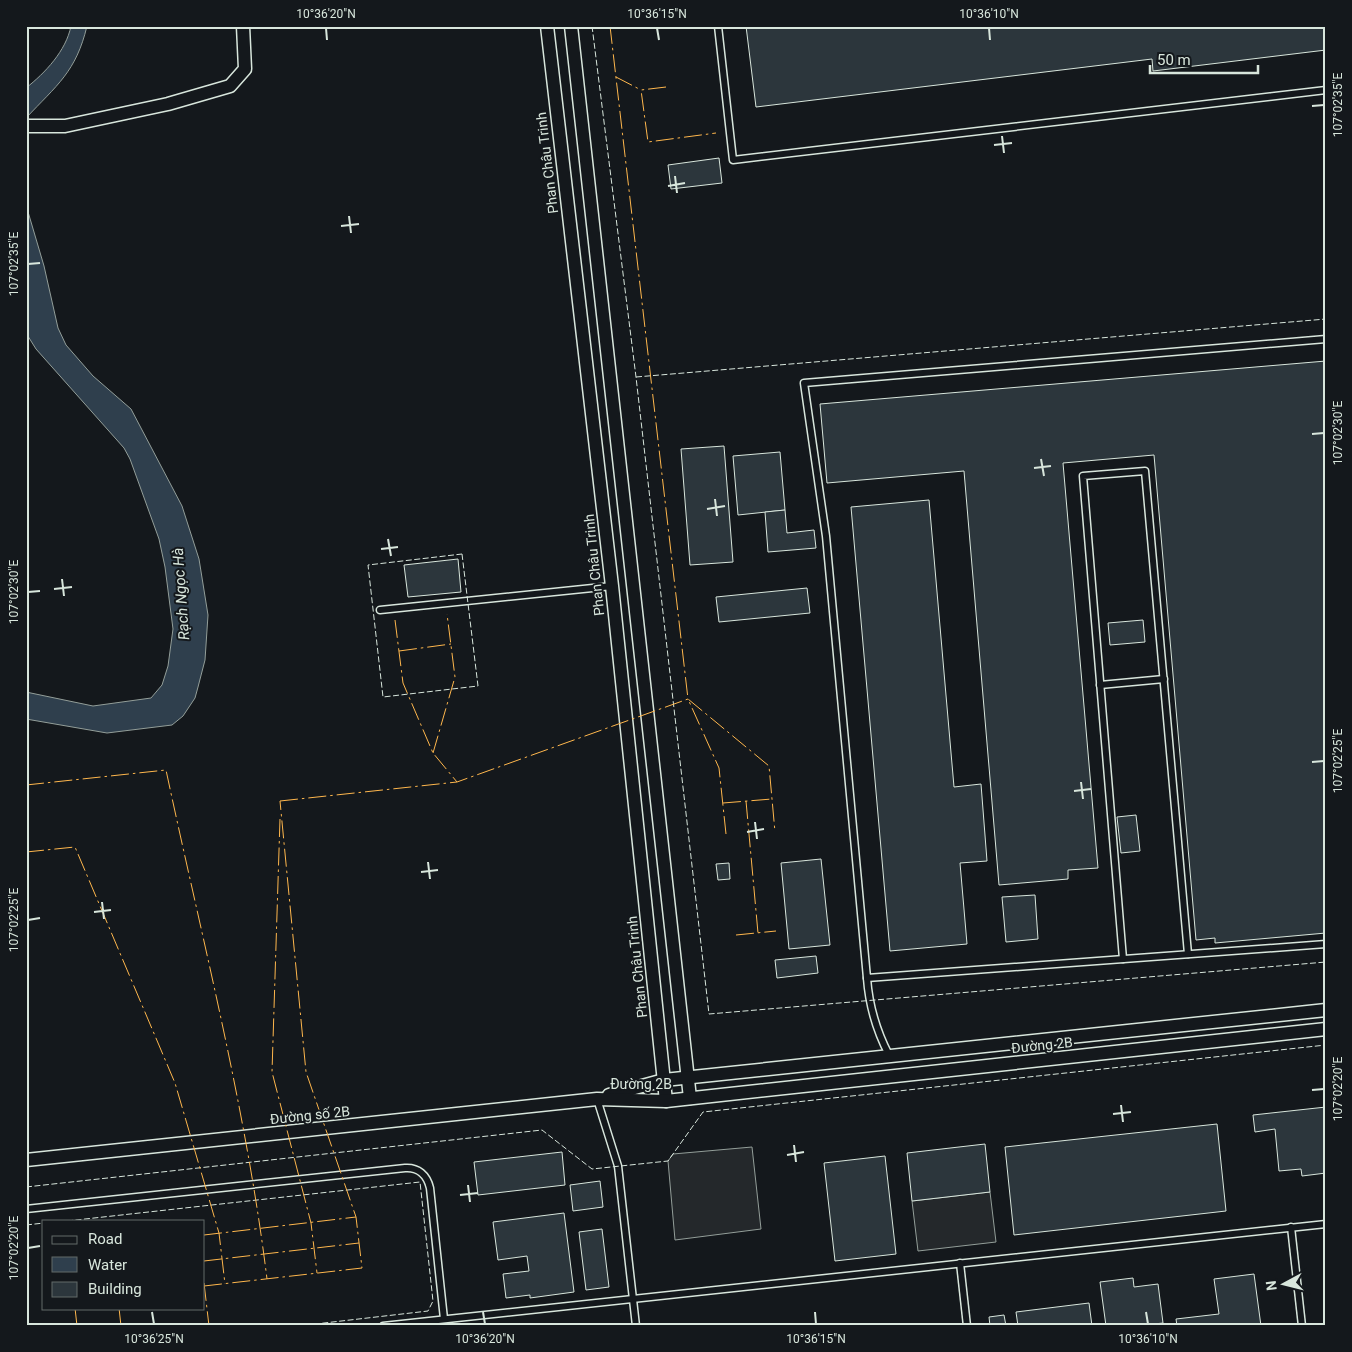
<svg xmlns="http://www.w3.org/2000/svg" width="1352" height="1352" font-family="Roboto,sans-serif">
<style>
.parking{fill:#24282b;stroke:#939e99}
.water{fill:#2f3f4d;stroke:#939e99}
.building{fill:#2c363c;stroke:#d8e6dc}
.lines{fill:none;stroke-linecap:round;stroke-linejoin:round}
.service-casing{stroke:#d8e6dc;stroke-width:9}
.minor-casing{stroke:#d8e6dc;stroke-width:15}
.service{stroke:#14181c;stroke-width:6}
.minor{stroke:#14181c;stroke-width:12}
.fence{stroke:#d8e6dc;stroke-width:1;stroke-dasharray:6 2.5;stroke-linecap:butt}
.power{stroke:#ffb74d;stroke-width:1;stroke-dasharray:18 4 2.5 4;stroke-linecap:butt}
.ticks{fill:none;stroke:#d8e6dc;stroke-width:2}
.labels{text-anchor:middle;stroke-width:4;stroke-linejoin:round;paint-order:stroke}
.street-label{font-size:14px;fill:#d8e6dc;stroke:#14181c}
.water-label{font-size:15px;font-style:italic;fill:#d8e6dc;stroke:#14181c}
.neatline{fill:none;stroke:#d8e6dc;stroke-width:2}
.ticks-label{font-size:12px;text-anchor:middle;fill:#d8e6dc}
</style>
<rect width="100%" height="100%" fill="#14181c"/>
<g class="parking">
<polygon points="752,1147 761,1229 675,1240 668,1161 673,1154"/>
<polygon points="990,1192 996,1242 918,1251 912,1201"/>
</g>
<g class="water">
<path d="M71 26H87C76 72 57 85 26 118V88C45 73 66 51 71 26Z"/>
<polygon points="26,205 44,266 58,328 66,345 93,376 131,409 182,506 199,559 208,615 205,660 198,687 195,698 183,716 172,725 107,733 26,719 26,692 93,706 151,698 162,685 168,666 173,629 165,567 159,539 130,459 124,448 36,349 26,333"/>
</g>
<g class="building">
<polygon points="746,26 1326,26 1326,50 1153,71 1152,59 756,107"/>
<polygon points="719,158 722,183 671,189 668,165"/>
<polygon points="1326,361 1326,933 1215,943 1215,938 1196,940 1154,455 1063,463 1098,868 1068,870 1068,879 999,885 964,471 827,483 820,404"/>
<polygon points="724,446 733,562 690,565 681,449"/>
<polygon points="780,452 785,510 738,515 733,456"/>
<polygon points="929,500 954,787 981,784 987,861 960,863 967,944 890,951 851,507"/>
<polygon points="785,510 787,533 814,530 816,548 768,552 765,512"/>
<polygon points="458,559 461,592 408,597 404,565"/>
<polygon points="807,588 810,613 719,622 716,597"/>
<polygon points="1143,620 1145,642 1110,645 1108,623"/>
<polygon points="1136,815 1140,851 1121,853 1117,817"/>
<polygon points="821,859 830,945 789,949 781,863"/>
<polygon points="729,863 730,879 718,880 716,864"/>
<polygon points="1035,895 1038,939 1006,942 1002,897"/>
<polygon points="816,956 818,973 777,978 775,960"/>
<polygon points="1326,1107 1326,1173 1302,1176 1301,1169 1279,1171 1275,1129 1255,1132 1253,1115"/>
<polygon points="1217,1124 1226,1211 1014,1235 1005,1147"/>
<polygon points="985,1144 990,1192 912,1201 907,1153"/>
<polygon points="562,1152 565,1185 478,1195 474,1162"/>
<polygon points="885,1156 896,1254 835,1261 824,1163"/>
<polygon points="600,1181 603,1207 573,1211 570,1185"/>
<polygon points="564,1213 574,1292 530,1298 530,1295 506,1298 503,1274 529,1271 527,1256 498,1260 493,1222"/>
<polygon points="602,1229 609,1287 586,1290 579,1232"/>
<polygon points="1254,1274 1261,1326 1177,1326 1176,1319 1219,1314 1214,1279"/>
<polygon points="1133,1278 1134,1287 1158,1284 1163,1323 1137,1326 1106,1326 1100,1282"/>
<polygon points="1089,1303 1092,1326 1018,1326 1016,1312"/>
<polygon points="1004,1315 1006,1326 990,1326 989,1317"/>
</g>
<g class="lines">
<g class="service-casing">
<g id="service">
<polyline points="718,26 733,160 1326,90"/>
<polyline points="1326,339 804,383 826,536 867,978 1326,944"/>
<polyline points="380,610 612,586"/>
<polyline points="1100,685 1164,679"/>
<polyline points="1123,959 1083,476 1145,471 1188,954"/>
<path d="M867 978C869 1006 876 1030 889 1055"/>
<polyline points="597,1099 618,1166 636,1326"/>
<path d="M26 1209 405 1168C418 1167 427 1175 430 1188L444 1319"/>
<polyline points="1291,1227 1302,1326"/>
<polyline points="960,1263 967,1326"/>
<polyline points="383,1326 1326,1224"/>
</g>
</g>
<g class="minor-casing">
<g id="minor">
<polyline points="547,26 612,586 666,1101"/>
<polyline points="571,26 690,1098"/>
<polyline points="26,126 65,126 79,123 168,104 230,86 245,69 243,26"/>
<polyline points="609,1095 664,1080 1326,1010"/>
<polyline points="26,1160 597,1099 666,1101 1326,1029"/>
</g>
</g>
<use href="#service" class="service"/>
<use href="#minor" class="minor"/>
<g class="fence">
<polyline points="592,26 636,377 709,1014 1326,962"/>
<polyline points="636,377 1326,319"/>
<polygon points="462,554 478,686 383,697 368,565"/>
<polyline points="26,1187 542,1130 592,1169 668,1161 703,1112 1326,1045"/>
<polyline points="67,1221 420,1182 433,1301 428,1311 298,1326"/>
<polyline points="26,1225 44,1223"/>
</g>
<g class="power">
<polyline points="616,77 641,90"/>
<polyline points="666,87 641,90 648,142 716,133"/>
<polyline points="395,620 403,683 433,753 457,782"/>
<polyline points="399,651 451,644"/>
<polyline points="433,753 455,677 447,614"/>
<path d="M26 785 166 770C202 939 246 1108 267 1279"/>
<polyline points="280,801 457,782 688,699 610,26"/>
<polyline points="746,801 758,933"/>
<polyline points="723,803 772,799"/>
<polyline points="280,819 272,1072 311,1223 317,1273"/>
<polyline points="726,834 719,768 688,699 769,766 775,832"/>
<polyline points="26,852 75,847 175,1083 219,1233 225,1284"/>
<polyline points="736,935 776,931"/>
<polyline points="204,1235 356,1217"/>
<polyline points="204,1261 359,1243"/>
<polyline points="204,1283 209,1326"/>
<polyline points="204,1286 362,1268 356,1217 306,1072 280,801"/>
<polyline points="75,1308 77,1326"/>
<polyline points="119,1308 121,1326"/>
</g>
</g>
<path class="ticks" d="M326 28 327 40M657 28 659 40M989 28 990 40M1312 106 1324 105M1002 136 1004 153M994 145 1012 143M675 176 677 193M668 186 685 183M349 216 351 233M341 226 359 224M28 264 40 263M1312 434 1324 433M1041 459 1044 476M1034 468 1051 466M715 499 717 516M707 509 725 506M388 539 391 556M381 549 398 547M62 579 64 596M54 589 72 587M28 592 40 591M1312 762 1324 761M1081 782 1083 799M1074 791 1091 789M755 822 757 839M747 832 764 829M428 862 430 879M421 872 438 870M102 902 104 919M94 912 111 910M28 920 40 918M1312 1090 1324 1089M1121 1105 1123 1122M1113 1114 1131 1112M794 1145 796 1162M787 1155 804 1152M468 1185 470 1202M460 1195 478 1193M28 1248 40 1246M152 1312 154 1324M483 1312 485 1324M815 1312 816 1324M1146 1312 1148 1324"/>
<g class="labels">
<g class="street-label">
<text transform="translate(547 163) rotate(-97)" y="5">Phan Châu Trinh</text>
<text transform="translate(594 565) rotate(-96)" y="5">Phan Châu Trinh</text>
<text transform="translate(637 967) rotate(-96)" y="5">Phan Châu Trinh</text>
<text transform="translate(1042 1045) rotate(-6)" y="5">Đường 2B</text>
<text x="641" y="1089">Đường 2B</text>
<text transform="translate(310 1115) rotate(-6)" y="5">Đường số 2B</text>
</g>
<g class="water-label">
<text transform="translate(181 594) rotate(-94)" y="5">Rạch Ngọc Hà</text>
</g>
</g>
<rect width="1352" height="1352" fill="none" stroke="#14181c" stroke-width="55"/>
<rect x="42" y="1220" width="162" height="90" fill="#14181c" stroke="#626a69"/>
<rect x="52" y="1236" width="25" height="8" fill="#14181c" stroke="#626a69"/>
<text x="88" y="1244" font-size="15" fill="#d8e6dc">Road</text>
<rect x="52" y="1257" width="25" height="15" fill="#2f3f4d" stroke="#626a69"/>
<text x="88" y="1270" font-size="15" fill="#d8e6dc">Water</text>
<rect x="52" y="1282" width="25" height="15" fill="#2c363c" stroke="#626a69"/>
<text x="88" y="1294" font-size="15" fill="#d8e6dc">Building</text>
<g transform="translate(1284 1284) rotate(263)" stroke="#14181c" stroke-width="4" paint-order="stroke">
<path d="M0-4L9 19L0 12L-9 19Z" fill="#d8e6dc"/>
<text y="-8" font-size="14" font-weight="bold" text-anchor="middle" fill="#d8e6dc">N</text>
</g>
<path d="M1150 65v8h108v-8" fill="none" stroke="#d8e6dc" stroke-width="2.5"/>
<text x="1157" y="65" font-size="15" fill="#d8e6dc" stroke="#14181c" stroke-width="4" paint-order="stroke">50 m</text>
<rect x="28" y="28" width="1296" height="1296" class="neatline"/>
<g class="ticks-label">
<text x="326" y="18">10°36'20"N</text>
<text x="657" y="18">10°36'15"N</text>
<text x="989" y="18">10°36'10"N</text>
<text transform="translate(1338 105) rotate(-90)" y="4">107°02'35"E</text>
<text transform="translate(14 264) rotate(-90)" y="4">107°02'35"E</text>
<text transform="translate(1338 433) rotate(-90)" y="4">107°02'30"E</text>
<text transform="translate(14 592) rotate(-90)" y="4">107°02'30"E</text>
<text transform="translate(1338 761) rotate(-90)" y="4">107°02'25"E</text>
<text transform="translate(14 920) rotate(-90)" y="4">107°02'25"E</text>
<text transform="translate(1338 1089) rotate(-90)" y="4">107°02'20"E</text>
<text transform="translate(14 1248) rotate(-90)" y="4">107°02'20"E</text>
<text x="154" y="1343">10°36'25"N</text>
<text x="485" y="1343">10°36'20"N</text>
<text x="816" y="1343">10°36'15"N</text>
<text x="1148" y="1343">10°36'10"N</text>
</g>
</svg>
